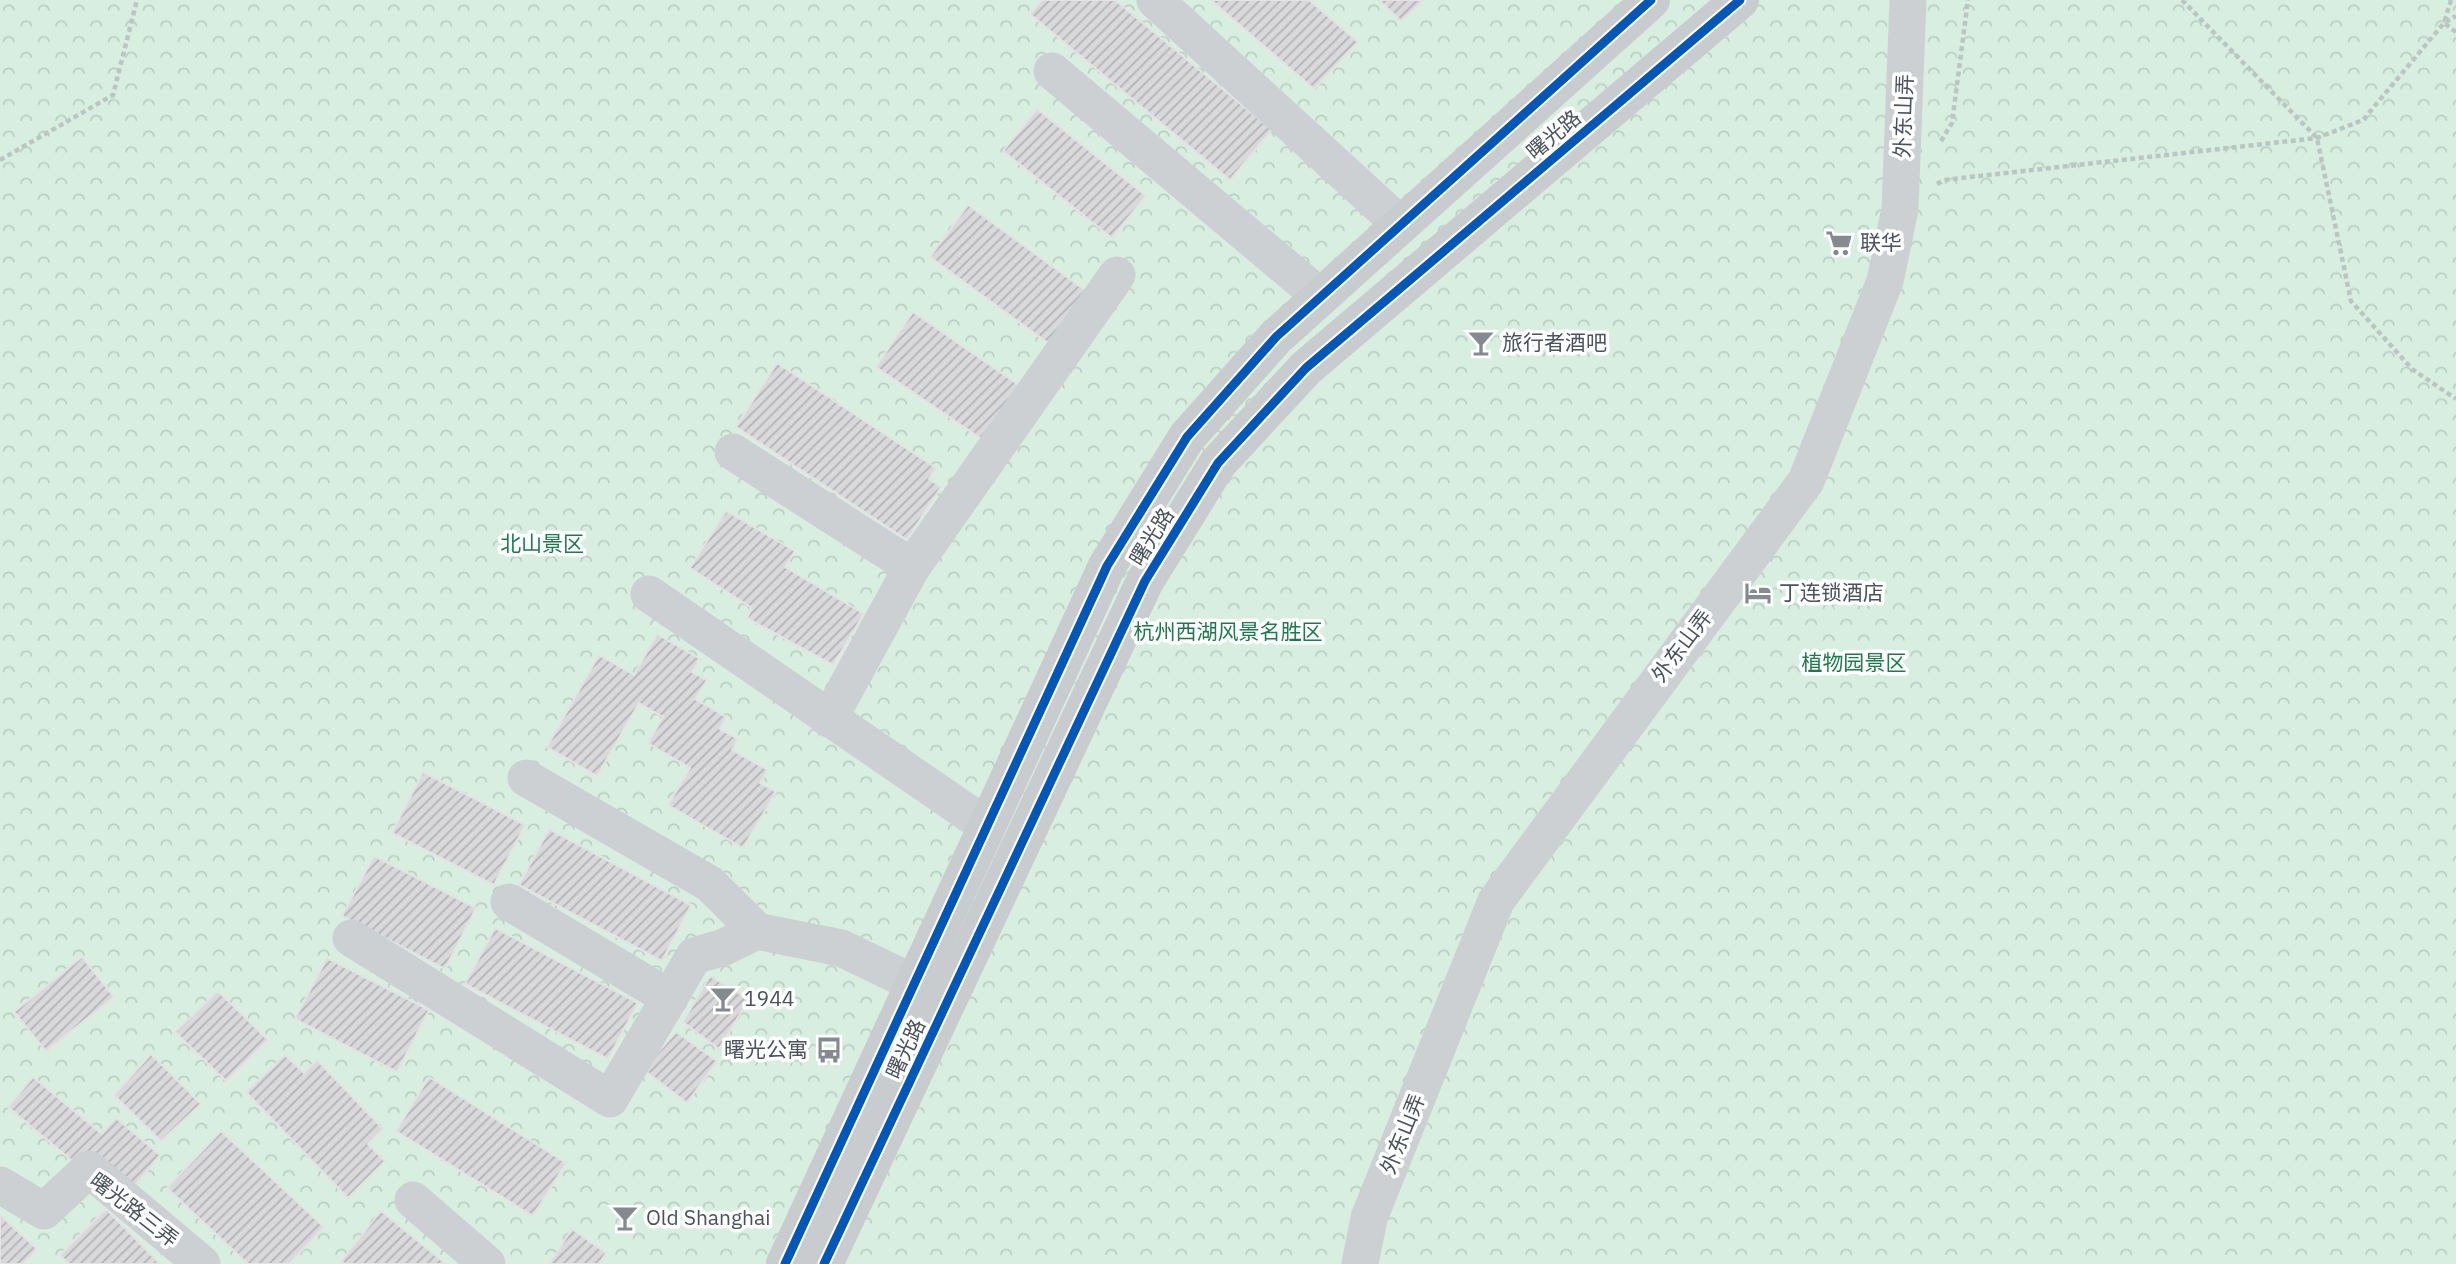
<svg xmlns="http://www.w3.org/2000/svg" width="2456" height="1264" font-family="'IBM Plex Sans','Noto Sans SC',sans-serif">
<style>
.park{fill:url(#park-crowns)}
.building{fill:url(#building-hatch);stroke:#e3e3e4;stroke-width:2}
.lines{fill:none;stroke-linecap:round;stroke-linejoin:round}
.path{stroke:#bbc6c2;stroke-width:4.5;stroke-dasharray:5 3.5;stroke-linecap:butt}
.minor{stroke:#cdd0d2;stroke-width:37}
.major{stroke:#c9cccf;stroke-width:38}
.cycleway-casing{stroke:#fff;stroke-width:13}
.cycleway{stroke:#0057b8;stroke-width:9}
.labels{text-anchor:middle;stroke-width:7;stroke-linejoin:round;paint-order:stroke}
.street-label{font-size:21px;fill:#4a535d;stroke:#fff}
.poi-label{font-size:21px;fill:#4a535d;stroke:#fff;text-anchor:start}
.park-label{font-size:21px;fill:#1e7a4e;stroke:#fff}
</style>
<defs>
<pattern id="park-crowns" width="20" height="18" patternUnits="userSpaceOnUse" patternTransform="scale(1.75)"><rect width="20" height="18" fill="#d8eee1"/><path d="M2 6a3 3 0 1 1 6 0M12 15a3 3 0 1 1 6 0" fill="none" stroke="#bbcec3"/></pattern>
<pattern id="building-hatch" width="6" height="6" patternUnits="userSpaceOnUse" patternTransform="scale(1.75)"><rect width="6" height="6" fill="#d9d9db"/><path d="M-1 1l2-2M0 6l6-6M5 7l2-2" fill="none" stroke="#b2b3b5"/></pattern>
</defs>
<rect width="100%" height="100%" fill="#f2f1f1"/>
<rect class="park" x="0" y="0" width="2456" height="1264"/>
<g class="building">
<polygon points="1042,0 1115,0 1272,130 1230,180 1030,14"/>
<polygon points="1211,0 1309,0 1358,42 1314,89"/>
<polygon points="1379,0 1424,0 1401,21"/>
<polygon points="1037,109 1146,196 1112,238 1003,151"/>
<polygon points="968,205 1086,291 1048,343 930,257"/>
<polygon points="913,312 1029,392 992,446 876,367"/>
<polygon points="777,363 936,468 929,479 941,487 907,540 736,427"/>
<polygon points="726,511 795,551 785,567 864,614 833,665 747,618 752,608 690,568"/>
<polygon points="657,634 700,659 692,672 707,680 695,699 726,717 720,729 738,739 732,750 768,770 760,783 776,792 743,848 668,805 690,768 648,743 663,717 639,703 597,776 547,747 599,655 634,675"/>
<polygon points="423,772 525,825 494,885 392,833"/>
<polygon points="549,829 691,905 662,961 519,885"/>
<polygon points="374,856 476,908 445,969 342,916"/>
<polygon points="495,928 638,1003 608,1059 465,984"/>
<polygon points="82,957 114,997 46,1051 14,1012"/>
<polygon points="327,958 429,1010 397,1072 295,1019"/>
<polygon points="710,976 749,999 719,1049 683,1022"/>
<polygon points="218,991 268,1040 226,1081 175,1032"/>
<polygon points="676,1032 717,1061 687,1103 643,1069"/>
<polygon points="151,1054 201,1104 161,1141 114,1095"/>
<polygon points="285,1055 304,1073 317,1060 383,1129 368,1144 385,1161 348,1198 246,1092"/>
<polygon points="33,1077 102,1134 116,1118 160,1155 134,1187 82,1169 8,1107"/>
<polygon points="429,1077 566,1163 533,1216 396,1131"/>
<polygon points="221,1131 324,1227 289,1264 248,1264 167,1188"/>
<polygon points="106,1209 160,1264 69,1264 60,1255"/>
<polygon points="381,1211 446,1264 345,1264 341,1261"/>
<polygon points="0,1215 37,1249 23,1264 0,1264"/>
<polygon points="572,1229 606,1253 599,1264 549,1264"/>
</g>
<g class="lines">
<g class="path">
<polyline points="2182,0 2317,138 2351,301 2412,369 2456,399"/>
<polyline points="2451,0 2444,23 2456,32"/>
<polyline points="1941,141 1952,123 1968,0"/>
<polyline points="0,160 113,95 137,0"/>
<polyline points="1937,184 1944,180 2317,138 2363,120 2444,23 2456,16"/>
</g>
<g class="minor">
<polyline points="1155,0 1401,225"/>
<polyline points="1052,71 1321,297"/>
<polyline points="733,452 912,567 829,719"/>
<polyline points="912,567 1117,275"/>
<polyline points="649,594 987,826"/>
<polyline points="526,778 710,884 757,931 841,948 914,983"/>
<polyline points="509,902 670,998"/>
<polyline points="351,938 610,1099 694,956 724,947 757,931"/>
<polyline points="0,1185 44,1211 89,1169 202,1264"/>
<polyline points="413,1200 487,1264"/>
<polyline points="1360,1264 1369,1218 1496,901 1806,481 1885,281 1900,209 1908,0"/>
</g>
<g class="major">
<polyline points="785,1264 1107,566 1187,437 1276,337 1651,0"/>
<polyline points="824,1264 1145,581 1218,463 1306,368 1740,0"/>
</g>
<g class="cycleway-casing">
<g id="cycleway">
<polyline points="785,1264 1107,566 1187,437 1276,337 1651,0"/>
<polyline points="824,1264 1145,581 1218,463 1306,368 1740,0"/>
</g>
</g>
<use href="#cycleway" class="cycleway"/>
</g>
<defs>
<g id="supermarket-bare" transform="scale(2.1)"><path d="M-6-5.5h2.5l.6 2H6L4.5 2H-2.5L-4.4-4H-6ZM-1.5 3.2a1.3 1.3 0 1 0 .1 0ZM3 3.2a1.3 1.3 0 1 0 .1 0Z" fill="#858a91" stroke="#fff" stroke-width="2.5" paint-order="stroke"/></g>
<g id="bar-bare" transform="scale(2.1)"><path d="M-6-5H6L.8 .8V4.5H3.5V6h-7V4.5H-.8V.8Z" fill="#858a91" stroke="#fff" stroke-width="2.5" paint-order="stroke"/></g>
<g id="hotel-bare" transform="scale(2.1)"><path d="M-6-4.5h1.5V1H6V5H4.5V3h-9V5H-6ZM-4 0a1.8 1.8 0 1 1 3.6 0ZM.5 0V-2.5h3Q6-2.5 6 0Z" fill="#858a91" stroke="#fff" stroke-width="2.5" paint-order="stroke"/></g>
<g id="bus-bare" transform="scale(2.1)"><path d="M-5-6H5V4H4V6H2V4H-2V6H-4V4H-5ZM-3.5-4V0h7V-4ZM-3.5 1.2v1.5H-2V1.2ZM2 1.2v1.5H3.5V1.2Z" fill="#858a91" stroke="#fff" stroke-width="2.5" paint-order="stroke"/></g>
</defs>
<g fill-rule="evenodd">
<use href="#supermarket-bare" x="1839" y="243"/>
<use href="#bar-bare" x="1481" y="343"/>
<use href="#hotel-bare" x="1758" y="593"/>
<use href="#bar-bare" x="723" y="999"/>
<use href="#bus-bare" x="829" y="1050"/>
<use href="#bar-bare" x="625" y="1218"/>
</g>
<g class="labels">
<g class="street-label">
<text transform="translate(1904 116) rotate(-88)" y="7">外东山弄</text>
<text transform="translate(1554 135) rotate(-40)" y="7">曙光路</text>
<text transform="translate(1152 537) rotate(-58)" y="7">曙光路</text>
<text transform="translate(1682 646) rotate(-53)" y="7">外东山弄</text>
<text transform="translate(906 1049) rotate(-65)" y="7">曙光路</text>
<text transform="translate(1403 1134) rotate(-68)" y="7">外东山弄</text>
<text transform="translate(134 1210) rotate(38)" y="7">曙光路三弄</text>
</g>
<g class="poi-label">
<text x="1860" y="250">联华</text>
<text x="1502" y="350">旅行者酒吧</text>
<text x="1779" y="600">丁连锁酒店</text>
<text x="744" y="1006">1944</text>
<text x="808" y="1057" text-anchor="end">曙光公寓</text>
<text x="646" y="1225">Old Shanghai</text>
</g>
<g class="park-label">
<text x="542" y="551">北山景区</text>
<text x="1228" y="639">杭州西湖风景名胜区</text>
<text x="1854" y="670">植物园景区</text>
</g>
</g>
</svg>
